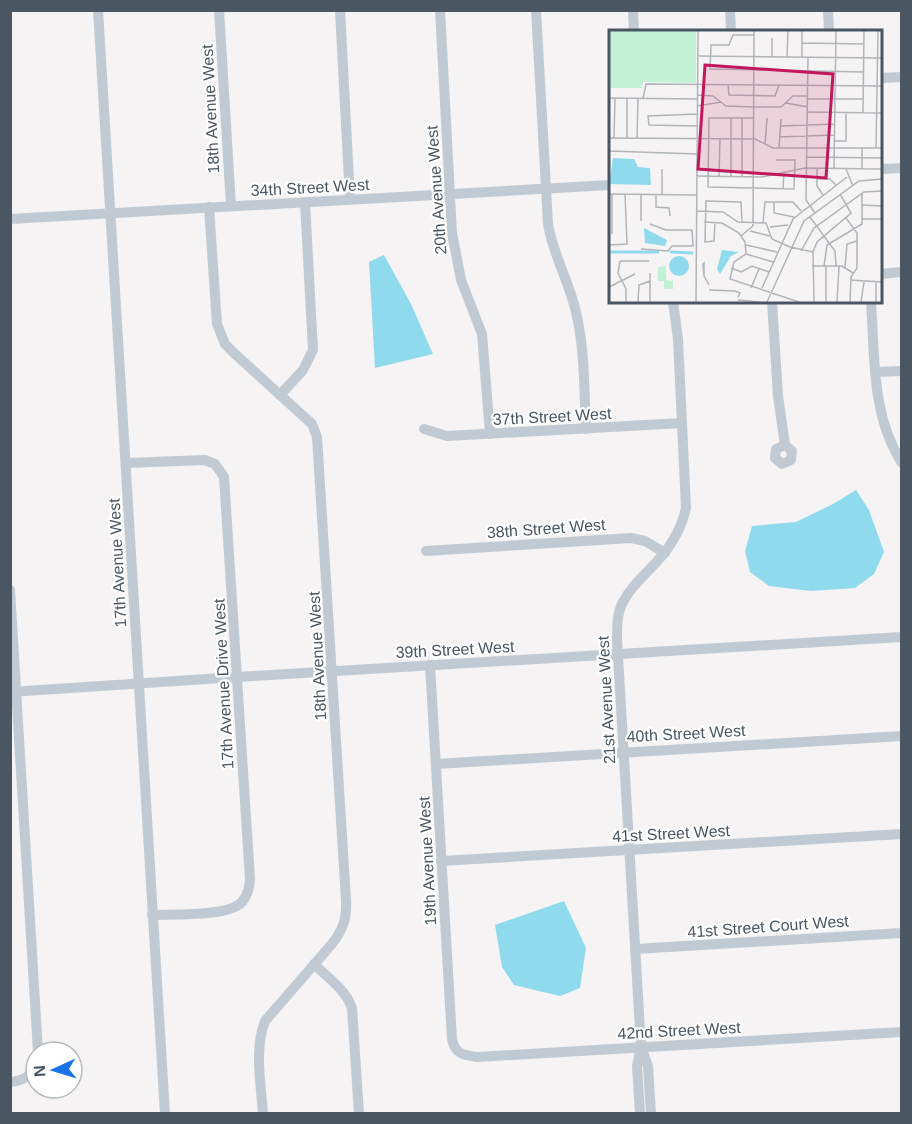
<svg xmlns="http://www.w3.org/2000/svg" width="912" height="1124" font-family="Helvetica,sans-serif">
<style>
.water{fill:#90daee}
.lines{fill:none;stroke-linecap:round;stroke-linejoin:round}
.minor{stroke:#c1cad2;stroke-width:10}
.labels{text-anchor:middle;stroke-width:4.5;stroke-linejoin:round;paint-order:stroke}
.street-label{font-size:16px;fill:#4a5661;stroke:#fff}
.inset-river{fill:none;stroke:#90daee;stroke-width:3}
.inset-road{fill:none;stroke:#b1b4b9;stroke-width:1.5}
.view{fill:#c2185b;fill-opacity:0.15;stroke:#c2185b;stroke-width:3}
.inset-edge{fill:none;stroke:#4a5661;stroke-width:3}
</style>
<rect width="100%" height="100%" fill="#f5f3f3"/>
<g class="water">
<polygon points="384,255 411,304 433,354 375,368 369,262"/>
<polygon points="856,490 869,510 884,552 874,574 855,588 811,591 769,586 750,572 745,551 752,526 796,522 833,504"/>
<polygon points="564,901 586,948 580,988 560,996 514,985 502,967 495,925"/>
</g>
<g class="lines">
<g class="minor">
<polyline points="98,10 165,1114"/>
<polyline points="219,10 231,206"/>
<polyline points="340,10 350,199"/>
<polyline points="440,10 452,233 461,280 482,334 490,434"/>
<path d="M536 10 548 224C553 255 569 281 576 312 585 350 584 390 586 429"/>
<polyline points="633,10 634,32"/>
<polyline points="730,10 731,32"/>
<polyline points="828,10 829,32"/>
<polyline points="880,78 902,77"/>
<polyline points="880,169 902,168"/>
<path d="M209 207 217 324 225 344 235 354 312 424 317 437 346 900C347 919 343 930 331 945L265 1021C254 1049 261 1084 263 1114"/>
<polyline points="10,219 610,185"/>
<polyline points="880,274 902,272"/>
<polyline points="772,302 778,396 785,445 792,451 791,460 782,464 775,458 776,449 785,445"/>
<path d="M871 302C875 356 871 415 902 463"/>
<polyline points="875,372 902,371"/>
<polyline points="280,395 303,370 313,350 305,202"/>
<polyline points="424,429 447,436 682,423"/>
<path d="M126 463 205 460 215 464 224 477 250 879C249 888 248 895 242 902 228 917 174 914 152 915"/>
<polyline points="426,551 631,538 645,541 665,553"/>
<polyline points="10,590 38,1052"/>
<path d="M430 665 452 1039C455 1054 463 1055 477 1057L902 1032"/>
<polyline points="10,692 237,677 902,637"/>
<polyline points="436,764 902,736"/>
<polyline points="441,861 902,834"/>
<polyline points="635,949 902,933"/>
<path d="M314 964C329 979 345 989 352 1008L359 1114"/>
<path d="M10 1082C23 1081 31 1076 36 1065"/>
<polyline points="640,1114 637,1066 641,1047"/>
<path d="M651 1114 648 1066 641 1047 617 639C617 626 617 613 623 602 629 590 638 581 647 572 666 553 680 535 686 508L678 339 673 302"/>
</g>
</g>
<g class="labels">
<g class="street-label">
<text transform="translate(210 109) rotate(-93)" y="6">18th Avenue West</text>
<text transform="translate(310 187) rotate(-3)" y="6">34th Street West</text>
<text transform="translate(436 190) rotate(-94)" y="6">20th Avenue West</text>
<text transform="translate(552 416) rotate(-3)" y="6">37th Street West</text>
<text transform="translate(546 528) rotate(-4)" y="6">38th Street West</text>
<text transform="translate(117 563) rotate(-93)" y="6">17th Avenue West</text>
<text transform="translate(455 649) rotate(-3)" y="6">39th Street West</text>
<text transform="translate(317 656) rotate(-93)" y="6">18th Avenue West</text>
<text transform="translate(223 684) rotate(-93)" y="6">17th Avenue Drive West</text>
<text transform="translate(606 700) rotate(-93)" y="6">21st Avenue West</text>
<text transform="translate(686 733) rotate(-3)" y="6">40th Street West</text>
<text transform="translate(671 833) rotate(-3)" y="6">41st Street West</text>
<text transform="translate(427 861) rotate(-93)" y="6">19th Avenue West</text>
<text transform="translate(768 926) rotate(-4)" y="6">41st Street Court West</text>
<text transform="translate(679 1030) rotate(-3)" y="6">42nd Street West</text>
</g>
</g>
<g transform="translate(609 30)">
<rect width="273" height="273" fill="#f5f3f3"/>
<path d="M0 1H87V53L34 52 33 58H0ZM57 236V250L64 251V259H55V251H49V237Z" fill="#c3f1d5"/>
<path d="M4 128 25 129 29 137 41 138 42 155 0 154ZM35 198 58 210 56 216 36 213ZM113 220 130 222 122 226 111 244 108 239ZM60 236a10 10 0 1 1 20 0a10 10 0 1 1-20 0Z" fill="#90daee"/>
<path class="inset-river" d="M0 222H50M61 222 84 223"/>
<path class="inset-road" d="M145 5H124L120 15H102L101 39 254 42M193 13 255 14M88 26 273 28M163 27V8M178 27 179 1M193 27V1M199 27 197 170 206 183M119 54 120 65 166 66 170 55M88 65 104 66 117 76 145 77H172L184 66H199M0 68 88 69M34 69 37 54 273 56M199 69H254M177 73 199 77M88 76 112 72M199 82 273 83M254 83 255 1M145 88H100L99 157 185 159 186 130H167M88 96 40 95 39 86 88 84M171 96 226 94M170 107 226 105M0 108 146 109 164 118H273M5 108 6 68M18 109V68M28 109 29 68M226 111H237V83M156 115 158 88M170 118 172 89M267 118 269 1M0 121 88 124M198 127 273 128M208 138V156L214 165M225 138 227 1M237 139 244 156M253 139V117M87 146 153 147 196 138 273 139M110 147 111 109M122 147V88M133 147V88M208 149H221L227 155M174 159 175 141M0 164 87 165M3 164V204M32 164V191M47 164V177L60 178 61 186M53 164V139M165 172V183L185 187M253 175 273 176M87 181 114 182 129 192 157 193 163 209 181 217M201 187 226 221 227 236M237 188 248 203V238L242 247 241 272M253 189H273M95 192 113 193 130 203 136 212 137 224 125 232 121 249 190 272M106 192 105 211 96 212 97 171 132 172 133 192M154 193 156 172H184L192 181M161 197 179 195M141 201 161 206M132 206 144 196 145 1M0 215 18 214 16 164M137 215 168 222M181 217 204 222M32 219 59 221 63 216H84L83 200H57L41 194M192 221 205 198 255 162 273 161M137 224 164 232M11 231 9 243 17 259V272M11 231H40M203 236H233L244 243M215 236 218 215 253 194V164M236 237 238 214 248 211M122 238 132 242 143 236 160 242M95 246V233L94 234 95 246 100 255M241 250 273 252M267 251V272M0 257 26 244M142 258 150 239M153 258 184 189 238 147M100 260 126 261 131 263 129 267M129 270 150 272M29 272 30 255 41 251M41 272V243M87 272 89 1M158 272 195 191 250 151 273 149M205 272 204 222 208 212 242 183 231 164M217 272V236M228 272 230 236M252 272 255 252"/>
<path class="view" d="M96 35 224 44 217 148 89 139Z"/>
<rect width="273" height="273" class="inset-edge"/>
</g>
<rect width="912" height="1124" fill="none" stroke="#4a5661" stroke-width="24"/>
<g transform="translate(54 1070) rotate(266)"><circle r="28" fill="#ffffff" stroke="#b7bbc0" stroke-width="1.5"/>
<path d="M0-4.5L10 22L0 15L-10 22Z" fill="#1a73e8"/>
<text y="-9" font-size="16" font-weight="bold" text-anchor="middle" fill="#4a5661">N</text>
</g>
</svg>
